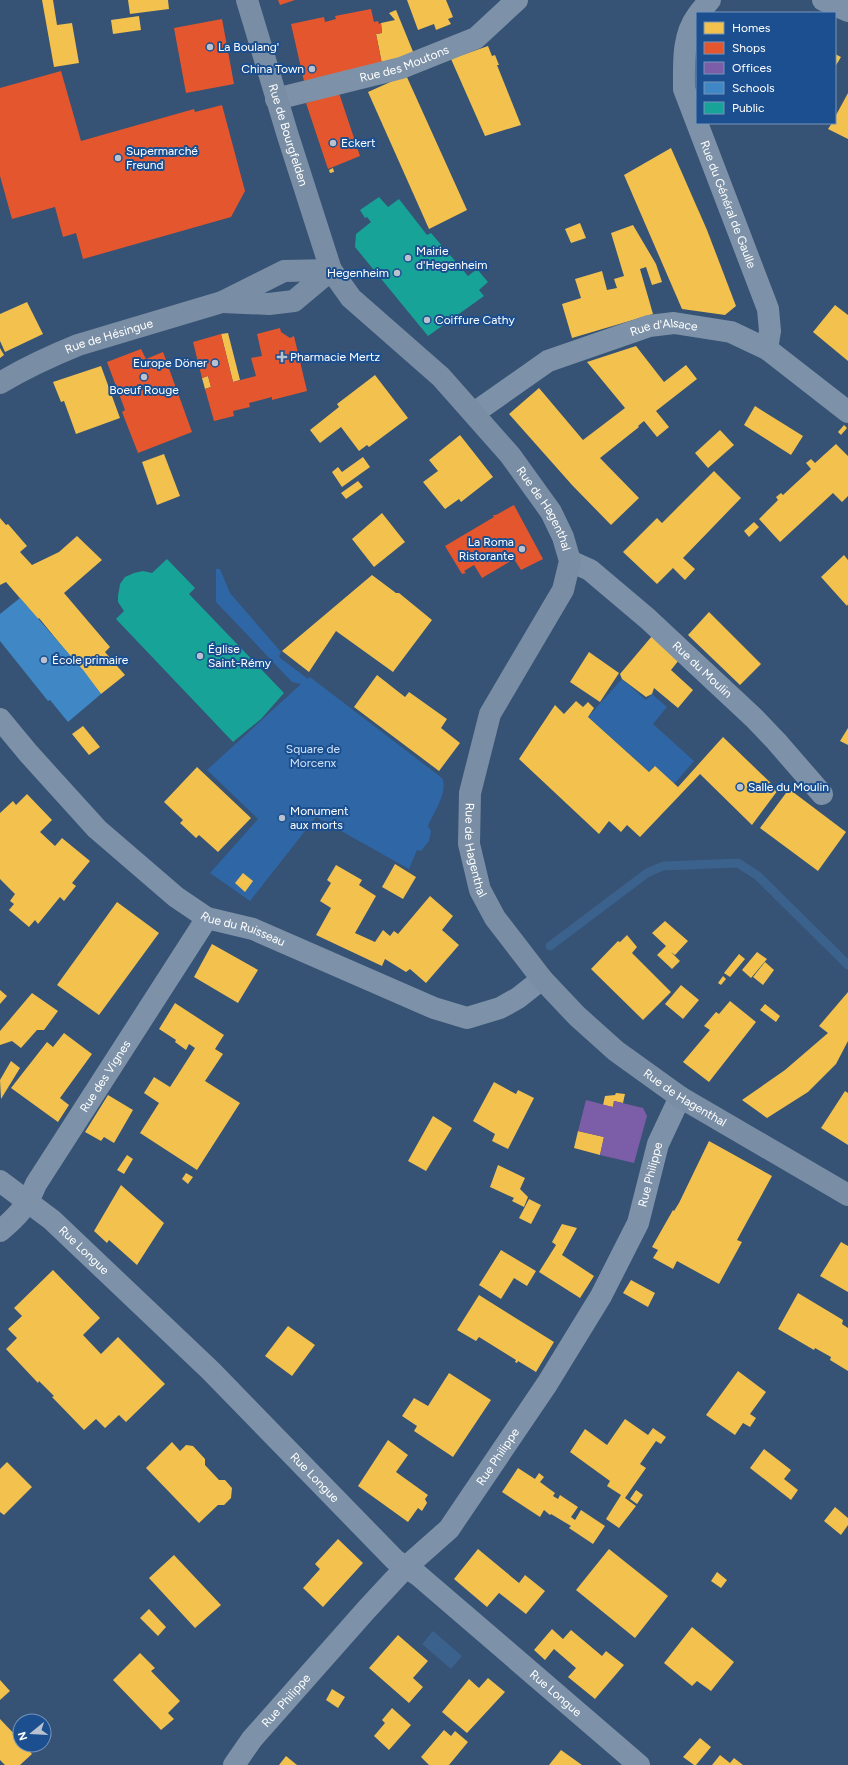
<svg xmlns="http://www.w3.org/2000/svg" width="848" height="1765" font-family="Figtree,sans-serif">
<style>
.green{fill:#2f66a5}
.water{fill:#3b618d}
.homes{fill:#f2c14e}
.shops{fill:#e4572e}
.offices{fill:#7b5ea7}
.schools{fill:#3f88c5}
.public{fill:#17a398}
.lines{fill:none;stroke-linecap:round;stroke-linejoin:round}
.stream{stroke:#3b618d;stroke-width:9}
.street{stroke:#7d92a8;stroke-width:22}
.secondary{stroke:#798da4;stroke-width:22}
.poi-dot{fill:#b9c2ce;stroke:#1b4f8f;stroke-width:1.5}
.labels{text-anchor:middle;stroke-width:4;stroke-linejoin:round;paint-order:stroke}
.poi-label{font-size:12px;fill:#fff;stroke:#1b4f8f;text-anchor:start}
.street-label{font-size:12px;fill:#fff;stroke:#1b4f8f}
.park-label{font-size:12px;fill:#cfe3fa;stroke:#1b4f8f}
</style>
<rect width="100%" height="100%" fill="#365274"/>
<g class="green">
<path d="M216 569H220L230 593 281 652 279 657 308 679 310 677 442 778C449 791 433 814 428 826L431 831 429 841 421 851 417 850 409 869 316 817 250 901 210 873 258 819 207 770 301 684 292 682 216 602Z"/>
<polygon points="622,679 646,700 652,694 667,707 653,724 694,761 674,784 654,766 649,772 588,717"/>
</g>
<polygon class="water" points="433,1631 462,1656 451,1669 422,1644"/>
<g class="homes">
<polygon points="42,0 53,0 57,25 72,23 79,63 54,67"/>
<polygon points="128,0 168,0 169,9 130,14"/>
<polygon points="407,0 446,0 453,17 448,19 451,24 436,30 434,24 418,30"/>
<polygon points="396,10 414,54 382,64 376,34 382,33 381,23 395,20 389,13"/>
<polygon points="139,16 141,30 113,34 111,20"/>
<polygon points="488,46 492,56 495,55 499,65 497,65 521,125 485,136 451,59"/>
<polygon points="835,54 841,57 835,67"/>
<polygon points="406,75 467,210 429,229 368,92"/>
<polygon points="848,93 848,139 828,129 832,123 835,123 835,117"/>
<polygon points="671,148 707,230 736,306 725,315 682,309 624,175"/>
<polygon points="333,168 334,172 330,173 329,170"/>
<polygon points="580,223 586,238 571,243 565,229"/>
<polygon points="633,225 656,264 662,282 652,285 646,267 640,269 653,314 572,338 562,304 581,298 575,279 602,271 607,290 617,288 614,279 624,276 611,233"/>
<polygon points="27,302 43,334 5,352 0,341 0,314"/>
<polygon points="835,305 848,315 848,361 813,332"/>
<polygon points="228,333 240,380 233,382 221,334"/>
<polygon points="636,346 664,382 686,365 697,379 656,411 669,427 657,437 644,421 638,426 639,427 600,458 639,498 611,525 572,485 509,414 539,388 583,440 625,408 587,362"/>
<polygon points="0,348 4,355 0,358"/>
<polygon points="101,366 120,418 76,434 64,401 61,402 53,382"/>
<polygon points="375,375 408,418 369,447 367,445 359,451 341,427 320,443 310,430 339,407 337,404"/>
<polygon points="208,376 211,387 205,389 202,378"/>
<polygon points="755,406 803,436 791,455 744,425"/>
<polygon points="844,425 847,428 841,435 838,432"/>
<polygon points="720,430 734,445 708,468 695,453"/>
<polygon points="460,435 493,477 461,502 459,499 445,509 423,482 438,471 429,460"/>
<polygon points="836,444 848,456 848,496 842,502 833,493 780,542 759,519 778,500 776,497 781,493 783,495 811,469 806,463 811,459 815,463"/>
<polygon points="164,454 180,496 157,505 142,462"/>
<polygon points="363,457 370,467 342,487 332,472 338,467 342,472"/>
<polygon points="714,471 741,498 683,558 695,569 685,580 673,568 657,584 623,552 657,518 662,523"/>
<polygon points="358,481 363,487 346,499 341,493"/>
<polygon points="382,513 405,542 374,567 352,539"/>
<polygon points="0,518 6,525 8,524 27,546 20,552 32,565 59,552 77,536 102,560 64,593 110,647 105,652 125,675 101,694 39,618 38,619 6,582 0,585"/>
<polygon points="754,522 759,527 749,537 744,531"/>
<polygon points="844,555 848,560 848,604 847,606 821,577"/>
<polygon points="372,575 396,593 399,593 432,620 393,672 336,631 309,672 282,651"/>
<polygon points="709,612 761,664 740,685 688,635"/>
<polygon points="652,636 679,660 671,670 693,690 678,708 654,688 652,694 646,697 622,679 620,674"/>
<polygon points="589,652 619,673 600,702 570,682"/>
<polygon points="377,675 405,697 409,692 447,719 441,728 460,743 439,771 354,707"/>
<polygon points="576,701 583,707 588,702 594,708 588,717 649,772 655,766 678,787 723,737 778,790 752,825 700,774 640,837 627,825 621,832 609,821 599,834 519,759 555,705 564,714"/>
<polygon points="83,726 100,747 89,755 72,734"/>
<polygon points="848,728 848,745 840,741"/>
<polygon points="197,767 251,818 218,852 199,835 196,838 180,823 183,820 164,802"/>
<polygon points="789,789 846,832 818,871 760,828"/>
<polygon points="27,794 52,820 40,832 55,846 62,838 90,861 72,883 76,886 64,901 60,897 38,924 35,920 29,927 9,910 14,904 10,901 15,894 0,879 0,813 13,801 16,805"/>
<polygon points="395,864 416,877 403,899 382,887"/>
<polygon points="336,865 362,880 359,885 376,896 355,933 375,942 383,930 390,936 394,931 398,934 430,896 453,916 442,930 459,945 426,983 410,969 406,972 385,959 382,966 316,935 331,908 320,901 331,883 327,880"/>
<polygon points="243,873 253,881 245,892 235,883"/>
<polygon points="117,902 159,933 99,1015 57,985"/>
<polygon points="665,921 688,941 675,955 671,952 680,961 672,969 657,955 666,946 652,933"/>
<polygon points="627,935 637,947 632,953 671,992 643,1020 591,969 618,941 620,942"/>
<polygon points="212,944 258,970 238,1003 194,977"/>
<polygon points="757,952 767,959 751,978 742,970"/>
<polygon points="739,954 745,959 730,977 724,973"/>
<polygon points="765,962 774,970 763,985 753,977"/>
<polygon points="723,976 726,979 721,985 718,983"/>
<polygon points="681,985 699,1000 683,1019 665,1004"/>
<polygon points="0,990 7,996 0,1004"/>
<polygon points="848,992 848,1041 836,1064 808,1092 767,1118 742,1100 785,1070 828,1033 819,1026"/>
<polygon points="32,993 58,1011 44,1030 37,1030 21,1048 12,1041 0,1045 0,1031"/>
<polygon points="730,1001 756,1022 709,1082 683,1062 710,1030 704,1026 716,1012 719,1014"/>
<polygon points="175,1003 224,1035 215,1049 223,1054 205,1081 240,1103 197,1170 140,1133 159,1103 144,1093 154,1077 170,1087 195,1048 189,1044 186,1050 175,1042 176,1040 159,1029"/>
<polygon points="765,1004 780,1016 776,1022 760,1010"/>
<polygon points="64,1033 92,1054 60,1098 69,1105 58,1122 11,1088 47,1042 53,1047"/>
<polygon points="11,1061 20,1068 1,1099 0,1080"/>
<polygon points="494,1082 516,1094 518,1090 534,1098 508,1149 492,1141 495,1134 473,1121"/>
<polygon points="845,1091 848,1093 848,1145 821,1128"/>
<polygon points="616,1093 625,1094 623,1103 614,1101 613,1107 603,1105 605,1096 615,1095"/>
<polygon points="108,1095 133,1110 114,1143 104,1137 101,1141 85,1132"/>
<polygon points="433,1116 452,1128 426,1171 408,1161"/>
<polygon points="578,1131 604,1137 600,1155 574,1148"/>
<polygon points="709,1141 772,1176 737,1240 742,1242 719,1284 677,1261 673,1269 653,1258 658,1250 652,1247 673,1210 674,1211 679,1203"/>
<polygon points="127,1155 133,1159 124,1174 117,1170"/>
<polygon points="498,1165 525,1178 520,1189 528,1197 524,1207 512,1201 514,1198 490,1187"/>
<polygon points="186,1173 193,1177 188,1184 182,1179"/>
<polygon points="121,1185 164,1223 137,1265 109,1240 107,1243 94,1231"/>
<polygon points="529,1199 541,1205 531,1224 519,1218"/>
<polygon points="562,1224 577,1228 562,1255 594,1276 580,1298 539,1272 556,1245 552,1242"/>
<polygon points="841,1242 848,1246 848,1292 820,1276"/>
<polygon points="501,1250 536,1271 527,1286 514,1278 501,1299 479,1285"/>
<polygon points="53,1270 100,1318 83,1335 101,1354 118,1337 165,1384 126,1422 119,1415 105,1428 96,1419 84,1430 52,1397 54,1396 39,1381 38,1383 6,1349 17,1338 8,1329 22,1316 14,1308"/>
<polygon points="631,1280 655,1293 648,1307 623,1293"/>
<polygon points="798,1293 843,1320 842,1324 848,1328 848,1371 830,1360 831,1357 815,1348 814,1350 778,1329"/>
<polygon points="479,1295 554,1342 536,1372 518,1361 517,1363 515,1362 516,1360 479,1337 476,1341 457,1330"/>
<polygon points="288,1326 315,1345 292,1376 265,1356"/>
<polygon points="738,1371 766,1392 750,1414 756,1418 750,1427 743,1423 735,1435 706,1415"/>
<polygon points="449,1373 491,1400 453,1457 414,1431 417,1426 402,1416 414,1398 428,1406"/>
<polygon points="625,1419 648,1435 653,1428 666,1437 661,1444 656,1441 640,1464 646,1468 625,1498 636,1506 619,1528 606,1519 621,1495 607,1486 610,1481 570,1452 585,1429 607,1445"/>
<polygon points="388,1440 408,1455 396,1472 428,1495 425,1499 427,1503 422,1511 418,1508 408,1522 358,1486"/>
<polygon points="172,1442 180,1451 186,1445 193,1446 205,1459 205,1465 219,1480 225,1480 232,1488 231,1498 224,1505 218,1505 199,1523 146,1468"/>
<polygon points="764,1449 791,1470 784,1479 798,1490 791,1500 750,1468"/>
<polygon points="7,1462 32,1487 4,1515 0,1512 0,1469"/>
<polygon points="518,1468 535,1479 539,1473 544,1477 540,1482 555,1493 553,1496 558,1499 560,1495 578,1507 571,1517 575,1520 581,1510 605,1526 593,1544 569,1528 571,1526 551,1514 550,1515 544,1510 540,1517 502,1492"/>
<polygon points="636,1490 643,1495 637,1504 630,1499"/>
<polygon points="835,1507 848,1518 848,1525 841,1535 824,1521"/>
<polygon points="338,1539 363,1563 323,1607 303,1588 320,1569 315,1564"/>
<polygon points="478,1549 519,1583 525,1575 545,1591 526,1614 499,1593 487,1607 454,1579"/>
<polygon points="609,1549 668,1596 635,1638 576,1590"/>
<polygon points="174,1555 221,1605 195,1628 149,1578"/>
<polygon points="717,1572 727,1580 721,1588 711,1581"/>
<polygon points="149,1609 166,1627 158,1636 140,1618"/>
<polygon points="692,1627 734,1662 711,1691 697,1681 692,1686 664,1663"/>
<polygon points="552,1629 563,1639 571,1630 602,1656 606,1651 624,1665 595,1699 568,1677 576,1668 554,1649 545,1660 534,1650"/>
<polygon points="398,1635 428,1661 413,1678 423,1687 409,1703 369,1668"/>
<polygon points="140,1653 155,1668 151,1671 180,1701 168,1713 174,1719 161,1730 113,1680"/>
<polygon points="488,1678 505,1692 467,1733 442,1712 469,1679 479,1688"/>
<polygon points="0,1680 10,1691 0,1700"/>
<polygon points="332,1689 345,1697 338,1708 326,1700"/>
<polygon points="392,1708 411,1725 389,1750 374,1736 385,1723 382,1720"/>
<polygon points="0,1719 20,1740 20,1745 24,1745 32,1754 20,1765 5,1765 0,1760"/>
<polygon points="444,1730 451,1736 455,1731 468,1742 449,1765 429,1765 421,1757"/>
<polygon points="700,1738 711,1747 696,1765 694,1765 683,1757"/>
<polygon points="561,1750 582,1765 549,1765"/>
<polygon points="720,1755 730,1763 734,1758 743,1765 712,1765"/>
<polygon points="286,1756 297,1765 279,1765"/>
</g>
<g class="shops">
<polygon points="278,0 295,0 280,5"/>
<polygon points="371,9 374,22 378,21 379,24 381,23 382,33 376,34 382,64 304,81 291,24 324,17 325,22 336,19 335,16"/>
<polygon points="222,19 234,84 186,93 174,28"/>
<polygon points="61,71 81,141 194,109 195,112 222,105 245,191 231,217 83,259 76,233 63,237 55,207 12,219 0,176 0,88"/>
<polygon points="339,93 360,156 328,169 306,103"/>
<polygon points="280,328 281,332 290,338 294,336 307,391 272,400 272,397 249,403 250,407 233,411 234,416 214,421 205,389 211,387 208,376 202,378 193,342 221,334 233,382 256,376 251,358 262,356 257,334"/>
<polygon points="141,349 146,359 163,352 192,432 138,453 122,412 125,410 107,362"/>
<polygon points="514,505 543,559 521,570 514,559 482,578 474,565 464,571 466,573 462,574 445,546 494,517 493,515 496,515"/>
</g>
<polygon class="offices" points="586,1100 613,1107 614,1101 643,1108 647,1116 634,1163 600,1155 604,1137 578,1131"/>
<polygon class="schools" points="20,598 84,671 101,694 68,722 50,700 48,701 0,641 0,614"/>
<g class="public">
<polygon points="379,197 388,207 399,199 427,235 431,233 468,276 477,269 488,282 479,290 484,296 428,336 355,247 356,234 371,222 367,217 365,218 360,210"/>
<polygon points="167,559 195,588 189,594 284,693 261,719 233,742 116,619 124,611 118,602 118,596 120,584 125,577 134,573 143,571 152,573"/>
</g>
<g class="lines">
<polyline class="stream" points="550,946 647,873 663,866 738,863 758,876 848,965"/>
<g class="street">
<polyline points="823,0 848,11"/>
<polyline points="699,13 710,0"/>
<path id="s1" d="M697 16C682 36 684 65 684 89L768 309 770 331 767 349"/>
<path id="s2" d="M276 99 401 68 476 38 517 0"/>
<path id="s3" d="M474 413 548 361 649 326 674 323 731 332 767 349 848 412"/>
<path id="s4" d="M570 561 590 570 648 619 754 718 776 741 822 794"/>
<path id="s5" d="M0 719 29 754 97 829 176 897 207 918 253 929 434 1008 467 1018 500 1008 518 998 542 979"/>
<path id="s6" d="M0 1181 52 1220 211 1371 395 1560 418 1575 639 1765"/>
<path id="s7" d="M0 1231C18 1216 27 1206 36 1184L207 918"/>
<path id="s8" d="M234 1765 252 1739 367 1609 406 1567 449 1529 547 1384 601 1296 638 1223 658 1144 680 1097"/>
</g>
<g class="secondary">
<path id="s9" d="M247 0 288 136 331 270 351 298 441 377 510 455 551 512 563 537 570 561 563 590 490 714 470 793 469 844 480 890 495 918 542 979 577 1016 616 1051 680 1097 848 1195"/>
<polyline points="222,302 269,304 294,301 331,270"/>
<path id="s10" d="M0 383C25 368 51 356 78 345L222 302 284 271 331 270"/>
</g>
</g>
<g class="poi-dot">
<circle cx="210" cy="47" r="4"/>
<circle cx="312" cy="69" r="4"/>
<circle cx="333" cy="143" r="4"/>
<circle cx="118" cy="158" r="4"/>
<circle cx="408" cy="258" r="4"/>
<circle cx="397" cy="273" r="4"/>
<circle cx="427" cy="320" r="4"/>
<path d="M280 351h4v4h4v4h-4v4h-4v-4h-4v-4h4z"/>
<circle cx="215" cy="363" r="4"/>
<circle cx="144" cy="377" r="4"/>
<circle cx="522" cy="549" r="4"/>
<circle cx="200" cy="656" r="4"/>
<circle cx="44" cy="660" r="4"/>
<circle cx="740" cy="787" r="4"/>
<circle cx="282" cy="818" r="4"/>
</g>
<g class="labels">
<g class="poi-label">
<text x="218" y="51">La Boulang'</text>
<text x="304" y="73" text-anchor="end">China Town</text>
<text x="341" y="147">Eckert</text>
<text x="126" y="155">Supermarché<tspan x="126" dy="14">Freund</tspan></text>
<text x="416" y="255">Mairie<tspan x="416" dy="14">d'Hegenheim</tspan></text>
<text x="389" y="277" text-anchor="end">Hegenheim</text>
<text x="435" y="324">Coiffure Cathy</text>
<text x="290" y="361">Pharmacie Mertz</text>
<text x="207" y="367" text-anchor="end">Europe Döner</text>
<text x="144" y="394" text-anchor="middle">Boeuf Rouge</text>
<text x="514" y="546" text-anchor="end">La Roma<tspan x="514" dy="14">Ristorante</tspan></text>
<text x="208" y="653">Église<tspan x="208" dy="14">Saint-Rémy</tspan></text>
<text x="52" y="664">École primaire</text>
<text x="748" y="791">Salle du Moulin</text>
<text x="290" y="815">Monument<tspan x="290" dy="14">aux morts</tspan></text>
</g>
<g class="street-label">
<text dy="4" stroke="none"><textPath href="#s2" startOffset="133">Rue des Moutons</textPath></text>
<text dy="4" stroke="none"><textPath href="#s9" startOffset="141">Rue de Bourgfelden</textPath></text>
<text dy="4" stroke="none"><textPath href="#s1" startOffset="199">Rue du Général de Gaulle</textPath></text>
<text dy="4" stroke="none"><textPath href="#s3" startOffset="212">Rue d'Alsace</textPath></text>
<text dy="4" stroke="none"><textPath href="#s10" startOffset="119">Rue de Hésingue</textPath></text>
<text dy="4" stroke="none"><textPath href="#s9" startOffset="605">Rue de Hagenthal</textPath></text>
<text dy="4" stroke="none"><textPath href="#s4" startOffset="172">Rue du Moulin</textPath></text>
<text dy="4" stroke="none"><textPath href="#s9" startOffset="977">Rue de Hagenthal</textPath></text>
<text dy="4" stroke="none"><textPath href="#s5" startOffset="326">Rue du Ruisseau</textPath></text>
<text dy="4" stroke="none"><textPath href="#s7" startOffset="188">Rue des Vignes</textPath></text>
<text dy="4" stroke="none"><textPath href="#s9" startOffset="1313">Rue de Hagenthal</textPath></text>
<text dy="4" stroke="none"><textPath href="#s8" startOffset="730">Rue Philippe</textPath></text>
<text dy="4" stroke="none"><textPath href="#s6" startOffset="109">Rue Longue</textPath></text>
<text dy="4" stroke="none"><textPath href="#s8" startOffset="407">Rue Philippe</textPath></text>
<text dy="4" stroke="none"><textPath href="#s6" startOffset="433">Rue Longue</textPath></text>
<text dy="4" stroke="none"><textPath href="#s6" startOffset="757">Rue Longue</textPath></text>
<text dy="4" stroke="none"><textPath href="#s8" startOffset="83">Rue Philippe</textPath></text>
</g>
<g class="park-label">
<text x="313" y="753">Square de<tspan x="313" dy="14">Morcenx</tspan></text>
</g>
</g>
<rect x="696" y="12" width="140" height="112" fill="#1b4f8f" stroke="#7695bc"/>
<rect x="704" y="22" width="20" height="12" fill="#f2c14e" stroke="#7695bc"/>
<text x="732" y="32" font-size="12" fill="#ffffff">Homes</text>
<rect x="704" y="42" width="20" height="12" fill="#e4572e" stroke="#7695bc"/>
<text x="732" y="52" font-size="12" fill="#ffffff">Shops</text>
<rect x="704" y="62" width="20" height="12" fill="#7b5ea7" stroke="#7695bc"/>
<text x="732" y="72" font-size="12" fill="#ffffff">Offices</text>
<rect x="704" y="82" width="20" height="12" fill="#3f88c5" stroke="#7695bc"/>
<text x="732" y="92" font-size="12" fill="#ffffff">Schools</text>
<rect x="704" y="102" width="20" height="12" fill="#17a398" stroke="#7695bc"/>
<text x="732" y="112" font-size="12" fill="#ffffff">Public</text>
<g transform="translate(32 1733) rotate(252)"><circle r="19" fill="#1b4f8f" stroke="#7695bc"/>
<path d="M0-3L7 15L0 10L-7 15Z" fill="#b9c2ce"/>
<text y="-6" font-size="11" font-weight="bold" text-anchor="middle" fill="#ffffff">N</text>
</g>
</svg>
